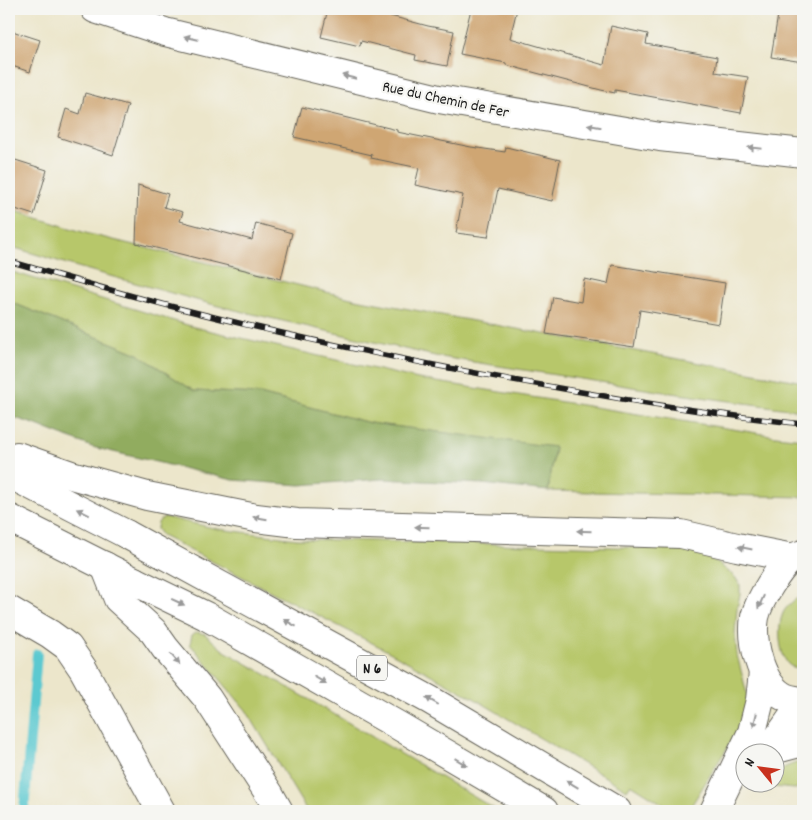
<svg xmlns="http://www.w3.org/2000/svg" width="812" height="820" font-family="Dekko,sans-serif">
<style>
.green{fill:#b7c76a;stroke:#6a7243}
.forest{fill:#91ac5e;stroke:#56643d}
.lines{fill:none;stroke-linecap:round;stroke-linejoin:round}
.stream{stroke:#5cc9d0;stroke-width:10}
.building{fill:#cfa673}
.minor-casing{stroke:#656359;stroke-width:30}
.major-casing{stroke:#656359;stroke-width:30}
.highway-casing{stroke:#656359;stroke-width:30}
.minor{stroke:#fff;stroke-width:28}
.major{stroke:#fff;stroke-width:28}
.highway{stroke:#fff;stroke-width:28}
.rail-casing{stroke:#1c1c1c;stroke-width:5.5}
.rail{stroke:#f6f6f2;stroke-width:4;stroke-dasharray:11;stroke-linecap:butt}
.oneway{fill:#999}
.labels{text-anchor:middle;stroke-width:4.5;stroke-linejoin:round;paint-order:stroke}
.shield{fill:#f6f6f2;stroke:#5d5d5c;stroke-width:1}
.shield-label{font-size:15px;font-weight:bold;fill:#1c1c1c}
.street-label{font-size:16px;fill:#1c1c1c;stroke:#f6f6f2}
</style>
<rect width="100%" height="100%" fill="#f6f6f2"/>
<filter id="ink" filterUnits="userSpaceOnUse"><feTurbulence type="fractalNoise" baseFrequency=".02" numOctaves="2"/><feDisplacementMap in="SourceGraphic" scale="10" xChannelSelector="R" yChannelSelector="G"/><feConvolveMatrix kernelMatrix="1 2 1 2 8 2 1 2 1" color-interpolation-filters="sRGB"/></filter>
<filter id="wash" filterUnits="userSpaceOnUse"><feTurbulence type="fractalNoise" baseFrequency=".0096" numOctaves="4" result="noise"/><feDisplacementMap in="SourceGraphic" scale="20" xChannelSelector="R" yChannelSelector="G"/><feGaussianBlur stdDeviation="1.12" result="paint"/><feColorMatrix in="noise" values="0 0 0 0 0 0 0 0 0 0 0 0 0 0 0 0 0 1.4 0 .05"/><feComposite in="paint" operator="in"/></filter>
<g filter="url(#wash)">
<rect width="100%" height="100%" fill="#ece6cb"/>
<g class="green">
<polygon points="9,209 89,234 355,299 803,382 803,411 664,392 435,356 218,306 74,266 9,246"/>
<polygon points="9,271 194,327 418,379 776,436 803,439 803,497 548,491 555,448 370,423 260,394 194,391 136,353 13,303 9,303"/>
<path d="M165 517 218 529 297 539 654 548 684 550 702 554 719 564 735 577 740 585V594L737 609 735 634 737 655 748 698 744 718 737 732 688 811H674L631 784 627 790 470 696 382 648 162 536 157 529C157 523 159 520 165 517Z"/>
<path d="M803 595V668C798 668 792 668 788 664 779 653 777 626 783 613 787 605 795 599 803 595Z"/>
<polygon points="196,632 205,634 223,650 310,700 498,811 307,811 246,710 190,644 192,635"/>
<path d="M803 761V787L795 789 773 787 760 792 766 783 774 782 775 774C782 767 793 764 803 761Z"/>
</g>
<polygon class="forest" points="9,303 13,303 136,353 194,391 260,394 370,423 555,447 548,491 482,484 382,479 300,485 233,480 92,447 34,424 9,416"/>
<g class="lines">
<polyline class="stream" points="24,811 37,654"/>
</g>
<g id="blocks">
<g class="building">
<polygon points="328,9 364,9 428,26 454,31 447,66 415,60 416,55 361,41 360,46 321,37"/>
<polygon points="471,9 517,9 510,38 604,65 611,26 648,34 646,44 717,57 715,72 748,77 741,113 615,90 615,93 601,90 506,65 506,63 460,54"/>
<polygon points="779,9 803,9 803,62 771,57"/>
<polygon points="9,30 40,40 30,72 9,65"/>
<polygon points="85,93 128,105 113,155 58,137 66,109 80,114"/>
<polygon points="302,107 397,130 397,132 471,147 505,152 506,147 560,160 552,201 498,189 488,237 456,233 463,195 415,185 419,168 371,158 372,155 294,137"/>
<polygon points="9,158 47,170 34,215 9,207"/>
<polygon points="138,185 168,194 164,207 183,212 180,221 252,240 256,223 292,233 281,279 136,243"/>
<polygon points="612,265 725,283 719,324 640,310 634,347 546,334 553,297 581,302 584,279 608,284"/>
</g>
</g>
</g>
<g filter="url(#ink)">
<use href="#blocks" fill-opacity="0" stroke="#656359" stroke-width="1"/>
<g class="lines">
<g class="minor-casing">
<g id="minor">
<polyline points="95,9 165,32 439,99 660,137 803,153"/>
<polyline points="9,610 50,634 68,647 83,669 99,698 161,811"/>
</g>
</g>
<g class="major-casing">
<g id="major">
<polyline points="126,534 430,700 617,811"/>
<path d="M803 554C800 555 795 556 792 558 779 568 759 600 755 617 751 640 760 681 781 695 788 700 795 700 803 701"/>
<polyline points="134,581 206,616 399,726 544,811"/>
<polyline points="769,751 803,742"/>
<polyline points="768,752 803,702"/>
<polyline points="714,811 752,732 760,700 763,672"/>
</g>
</g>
<g class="highway-casing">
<g id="highway">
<polyline points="9,459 17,456 71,475 147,496 256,518 297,523 681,534 737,547 793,558"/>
<polyline points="9,474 77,509 126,534"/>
<polyline points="9,518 134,581"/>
<polyline points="105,566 118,599 153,631 165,648 207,698 270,795 279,811"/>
</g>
</g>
<use href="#minor" class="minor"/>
<use href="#major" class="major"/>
<use href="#highway" class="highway"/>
<g class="rail-casing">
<path id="rail" d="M9 261C64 277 119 293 174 307 299 339 426 365 553 387 636 402 719 415 803 424"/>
</g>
<use href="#rail" class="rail"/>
</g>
<defs><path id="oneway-solid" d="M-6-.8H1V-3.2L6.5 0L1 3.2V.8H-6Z" transform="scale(1.25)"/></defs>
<g class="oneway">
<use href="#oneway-solid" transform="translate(191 38) rotate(-166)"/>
<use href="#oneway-solid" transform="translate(349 77) rotate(-166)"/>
<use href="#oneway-solid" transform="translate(594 126) rotate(-170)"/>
<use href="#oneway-solid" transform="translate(755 148) rotate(-174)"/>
<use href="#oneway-solid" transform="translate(83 512) rotate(-154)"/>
<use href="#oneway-solid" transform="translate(260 518) rotate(-171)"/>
<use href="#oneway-solid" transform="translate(422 527) rotate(-178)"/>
<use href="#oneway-solid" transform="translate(584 531) rotate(-178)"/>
<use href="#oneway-solid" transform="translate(745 548) rotate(-169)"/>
<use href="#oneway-solid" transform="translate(178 602) rotate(25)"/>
<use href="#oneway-solid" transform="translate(761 602) rotate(114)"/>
<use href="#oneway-solid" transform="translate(290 623) rotate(-151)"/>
<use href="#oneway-solid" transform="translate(175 659) rotate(49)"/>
<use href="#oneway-solid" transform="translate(320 680) rotate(30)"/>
<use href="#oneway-solid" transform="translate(432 701) rotate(-150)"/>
<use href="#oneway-solid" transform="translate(755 720) rotate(104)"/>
<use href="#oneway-solid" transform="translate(461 762) rotate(31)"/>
<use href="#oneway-solid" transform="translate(572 784) rotate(-149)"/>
</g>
</g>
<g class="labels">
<rect class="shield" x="357" y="655.5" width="30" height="25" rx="4"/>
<g class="shield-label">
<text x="372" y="673">N 6</text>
</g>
<g class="street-label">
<text transform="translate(446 98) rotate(12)" y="6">Rue du Chemin de Fer</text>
</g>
</g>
<rect width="812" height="820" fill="none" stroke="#f6f6f2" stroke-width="30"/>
<g transform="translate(760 768) rotate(299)"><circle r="24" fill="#f6f6f2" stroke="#9f9f9c"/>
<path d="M0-4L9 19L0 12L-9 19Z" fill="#c8321e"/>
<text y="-8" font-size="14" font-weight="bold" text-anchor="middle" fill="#1c1c1c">N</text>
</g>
</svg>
